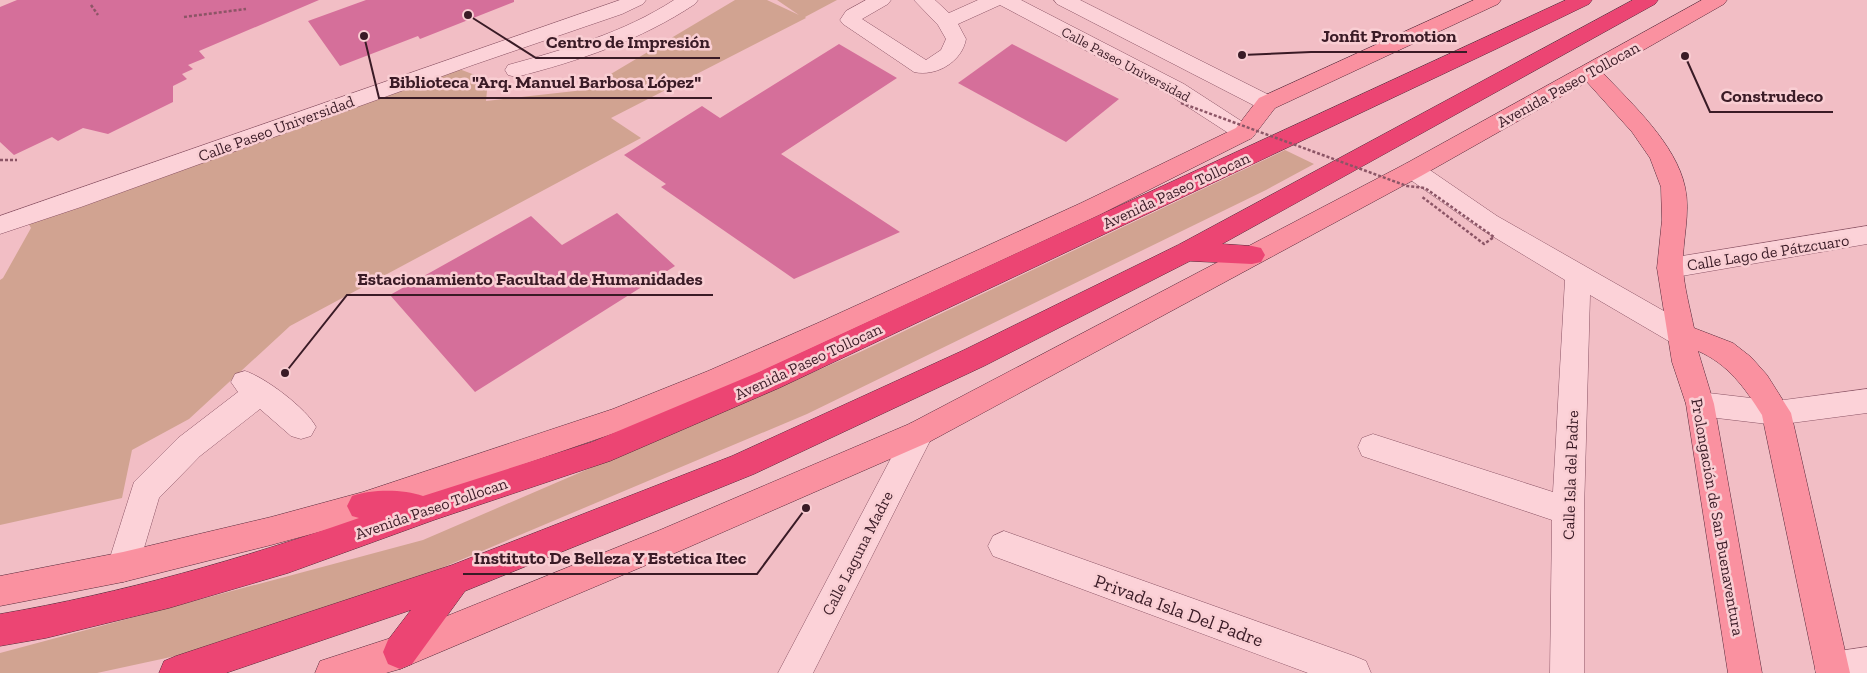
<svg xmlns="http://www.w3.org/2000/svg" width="1867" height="673" font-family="'Zilla Slab',serif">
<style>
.green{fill:#d1a391}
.building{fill:#d56f9a}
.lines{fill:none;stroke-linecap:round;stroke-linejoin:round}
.minor-casing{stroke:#8c5566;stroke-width:1}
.major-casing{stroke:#592a3b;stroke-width:1}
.highway-casing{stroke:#592a3b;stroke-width:1}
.path{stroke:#8c5566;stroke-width:2.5;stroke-dasharray:3 2;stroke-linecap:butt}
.minor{fill:#fcd2d8;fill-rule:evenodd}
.major{fill:#fa91a0;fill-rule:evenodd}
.highway{fill:#ec4573;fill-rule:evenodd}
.path-bridge{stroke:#8c5566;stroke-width:2.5;stroke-dasharray:3 2;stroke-linecap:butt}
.labels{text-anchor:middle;stroke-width:5;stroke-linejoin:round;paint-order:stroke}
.far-street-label{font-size:14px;fill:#3a1b26;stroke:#f9ced3}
.street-label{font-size:16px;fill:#3a1b26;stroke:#f9ced3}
.near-street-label{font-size:19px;fill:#3a1b26;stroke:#f9ced3}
.leader{fill:none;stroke:#3a1b26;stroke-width:2}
.callout-dot{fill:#3a1b26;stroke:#f9ced3;stroke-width:2}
.callout-label{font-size:18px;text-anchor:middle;font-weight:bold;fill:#3a1b26;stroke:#f9ced3;stroke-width:5;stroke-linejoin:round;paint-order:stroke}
</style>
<rect width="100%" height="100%" fill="#f2bec5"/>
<g class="green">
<polygon points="735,0 767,0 799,15 777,0 837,0 805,17 806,18 611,118 641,138 290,326 189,419 132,450 122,498 0,525 0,280 3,278 31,228 25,217 454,67 488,80 486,101 584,90"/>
<polygon points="1285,150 1314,164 1266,190 807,414 432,572 194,652 97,673 0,673 0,653 423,540 860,352"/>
</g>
<g class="building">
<polygon points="17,0 319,0 199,51 205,58 188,65 193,69 182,74 187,79 173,86 173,102 108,134 83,128 58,141 52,137 14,155 0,142 0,7"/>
<polygon points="366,0 514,0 514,2 420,39 418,36 340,66 308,21"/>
<polygon points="839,44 897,78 781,154 900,232 794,279 661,187 666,184 624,155 702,106 720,118"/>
<polygon points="1012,44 1119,99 1066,142 958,83"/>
<polygon points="617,213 675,266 475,392 390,295 531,216 562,245"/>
</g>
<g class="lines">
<g class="minor-casing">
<g id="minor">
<polygon points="620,0 646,0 643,4 622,14 473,65 81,207 0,234 0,216"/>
<path d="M674 0H698L695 4C641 40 579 61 516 77L508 75 505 70 508 65C566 49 623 33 674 0Z"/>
<path d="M866 0H891L888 4 862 19 926 60 941 50 946 39 938 25 914 0H935L949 13 978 0H1021L1184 84 1252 128 1256 133 1252 138 1244 141 1236 138 1168 94 1000 5 958 24 966 39C962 62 936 77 914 72L843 24 840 20 846 11Z"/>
<polygon points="1054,0 1080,0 1275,98 1278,103 1275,108 1267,110 1259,108 1057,4"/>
<polygon points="1413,162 1421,164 1497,216 1692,327 1696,335 1692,343 1682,346 1672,343 1590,295 1584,511 1584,673 1550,673 1552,520 1362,456 1358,447 1362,438 1373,434 1553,492 1565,280 1479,228 1405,176 1401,170 1405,164"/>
<polygon points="1867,226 1867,244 1670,278 1661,275 1657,268 1661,261 1670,258"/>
<path d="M245 371C265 377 307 409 316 427L311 436 301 439 291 436 260 409 200 456 159 498 135 578 123 582 111 578 107 567 134 482 178 438 238 392 231 382 235 374Z"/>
<polygon points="1867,389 1867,413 1776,425 1700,416 1690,412 1686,404 1690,396 1700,392 1776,401"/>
<polygon points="919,421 929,424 934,433 813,673 778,673 909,424"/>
<polygon points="1004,531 1354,656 1366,661 1371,673 1308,673 993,556 988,546 993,536"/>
<polygon points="1867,647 1867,673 1816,673 1815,669 1820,657 1832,652"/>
</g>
</g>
<g class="major-casing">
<g id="major">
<polygon points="1474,0 1501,0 1498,4 1275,108 1252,138 1099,215 728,387 632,427 363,520 271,545 123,582 0,606 0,576 123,552 271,517 363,492 613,409 708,371 820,322 1081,203 1236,128 1259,98"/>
<path d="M1702 0H1727L1724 4 1603 73C1632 104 1676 144 1685 187 1691 213 1682 241 1683 267 1684 287 1690 308 1694 328L1733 343 1751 357 1767 375 1791 413 1850 673H1816L1762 415C1745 388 1728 364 1698 351L1714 404 1762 673H1728L1686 404 1672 362 1657 268 1662 220 1661 187 1650 158 1632 132 1587 82 1421 176 929 442 682 550 400 669 386 673H315L320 661 400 635 660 530 909 424 1405 164Z"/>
</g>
</g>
<g class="highway-casing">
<g id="highway">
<path d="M1566 0H1592L1589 4 1496 49 779 388 610 461 434 520 288 573 169 608 46 638 0 646V614C122 593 242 559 359 518L352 516 347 506 352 496C372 489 403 489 423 496L592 442 759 372Z"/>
<polygon points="1633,0 1658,0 1655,4 1222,244 1252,246 1261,248 1265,255 1261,262 1252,264 1190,261 984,366 754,474 465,591 412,664 400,669 388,664 383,652 388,640 411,610 226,673 159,673 164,661 176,656 452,565 732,456 964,350 1178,245"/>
</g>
</g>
<g class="path">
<polyline points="91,5 98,15"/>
<polyline points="184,17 246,9"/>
<polyline points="0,160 17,160"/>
</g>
<use href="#minor" class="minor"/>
<use href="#major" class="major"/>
<use href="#highway" class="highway"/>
<polyline class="path-bridge" points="1181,103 1407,186 1425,188 1494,237 1484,244 1421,196"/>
</g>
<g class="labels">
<g class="far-street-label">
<text transform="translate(1126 64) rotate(28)" y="5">Calle Paseo Universidad</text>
</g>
<g class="street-label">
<text transform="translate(1568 84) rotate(-29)" y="6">Avenida Paseo Tollocan</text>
<text transform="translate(276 128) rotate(-20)" y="6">Calle Paseo Universidad</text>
<text transform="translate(1176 190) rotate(-25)" y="6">Avenida Paseo Tollocan</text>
<text transform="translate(1768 252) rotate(-9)" y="6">Calle Lago de Pátzcuaro</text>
<text transform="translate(808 361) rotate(-25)" y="6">Avenida Paseo Tollocan</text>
<text transform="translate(1570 475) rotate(-88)" y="6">Calle Isla del Padre</text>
<text transform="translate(431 508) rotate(-19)" y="6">Avenida Paseo Tollocan</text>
<text transform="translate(1718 517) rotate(80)" y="6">Prolongación de San Buenaventura</text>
<text transform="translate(857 553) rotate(-63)" y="6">Calle Laguna Madre</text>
</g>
<g class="near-street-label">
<text transform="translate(1179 610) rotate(20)" y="7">Privada Isla Del Padre</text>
</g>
</g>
<path class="leader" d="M1242 55L1311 52H1467M468 15L536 58H720M364 36L379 98H712M1685 56L1710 112H1833M285 373L347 295H713M806 508L757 574H463"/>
<g class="callout-dot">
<circle cx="1242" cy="55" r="5"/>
<circle cx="468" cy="15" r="5"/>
<circle cx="364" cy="36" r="5"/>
<circle cx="1685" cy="56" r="5"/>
<circle cx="285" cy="373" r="5"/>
<circle cx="806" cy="508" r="5"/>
</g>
<g class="callout-label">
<text x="1389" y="42">Jonfit Promotion</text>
<text x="628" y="48">Centro de Impresión</text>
<text x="545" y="88">Biblioteca "Arq. Manuel Barbosa López"</text>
<text x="1772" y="102">Construdeco</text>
<text x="530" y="285">Estacionamiento Facultad de Humanidades</text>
<text x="610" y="564">Instituto De Belleza Y Estetica Itec</text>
</g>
</svg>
